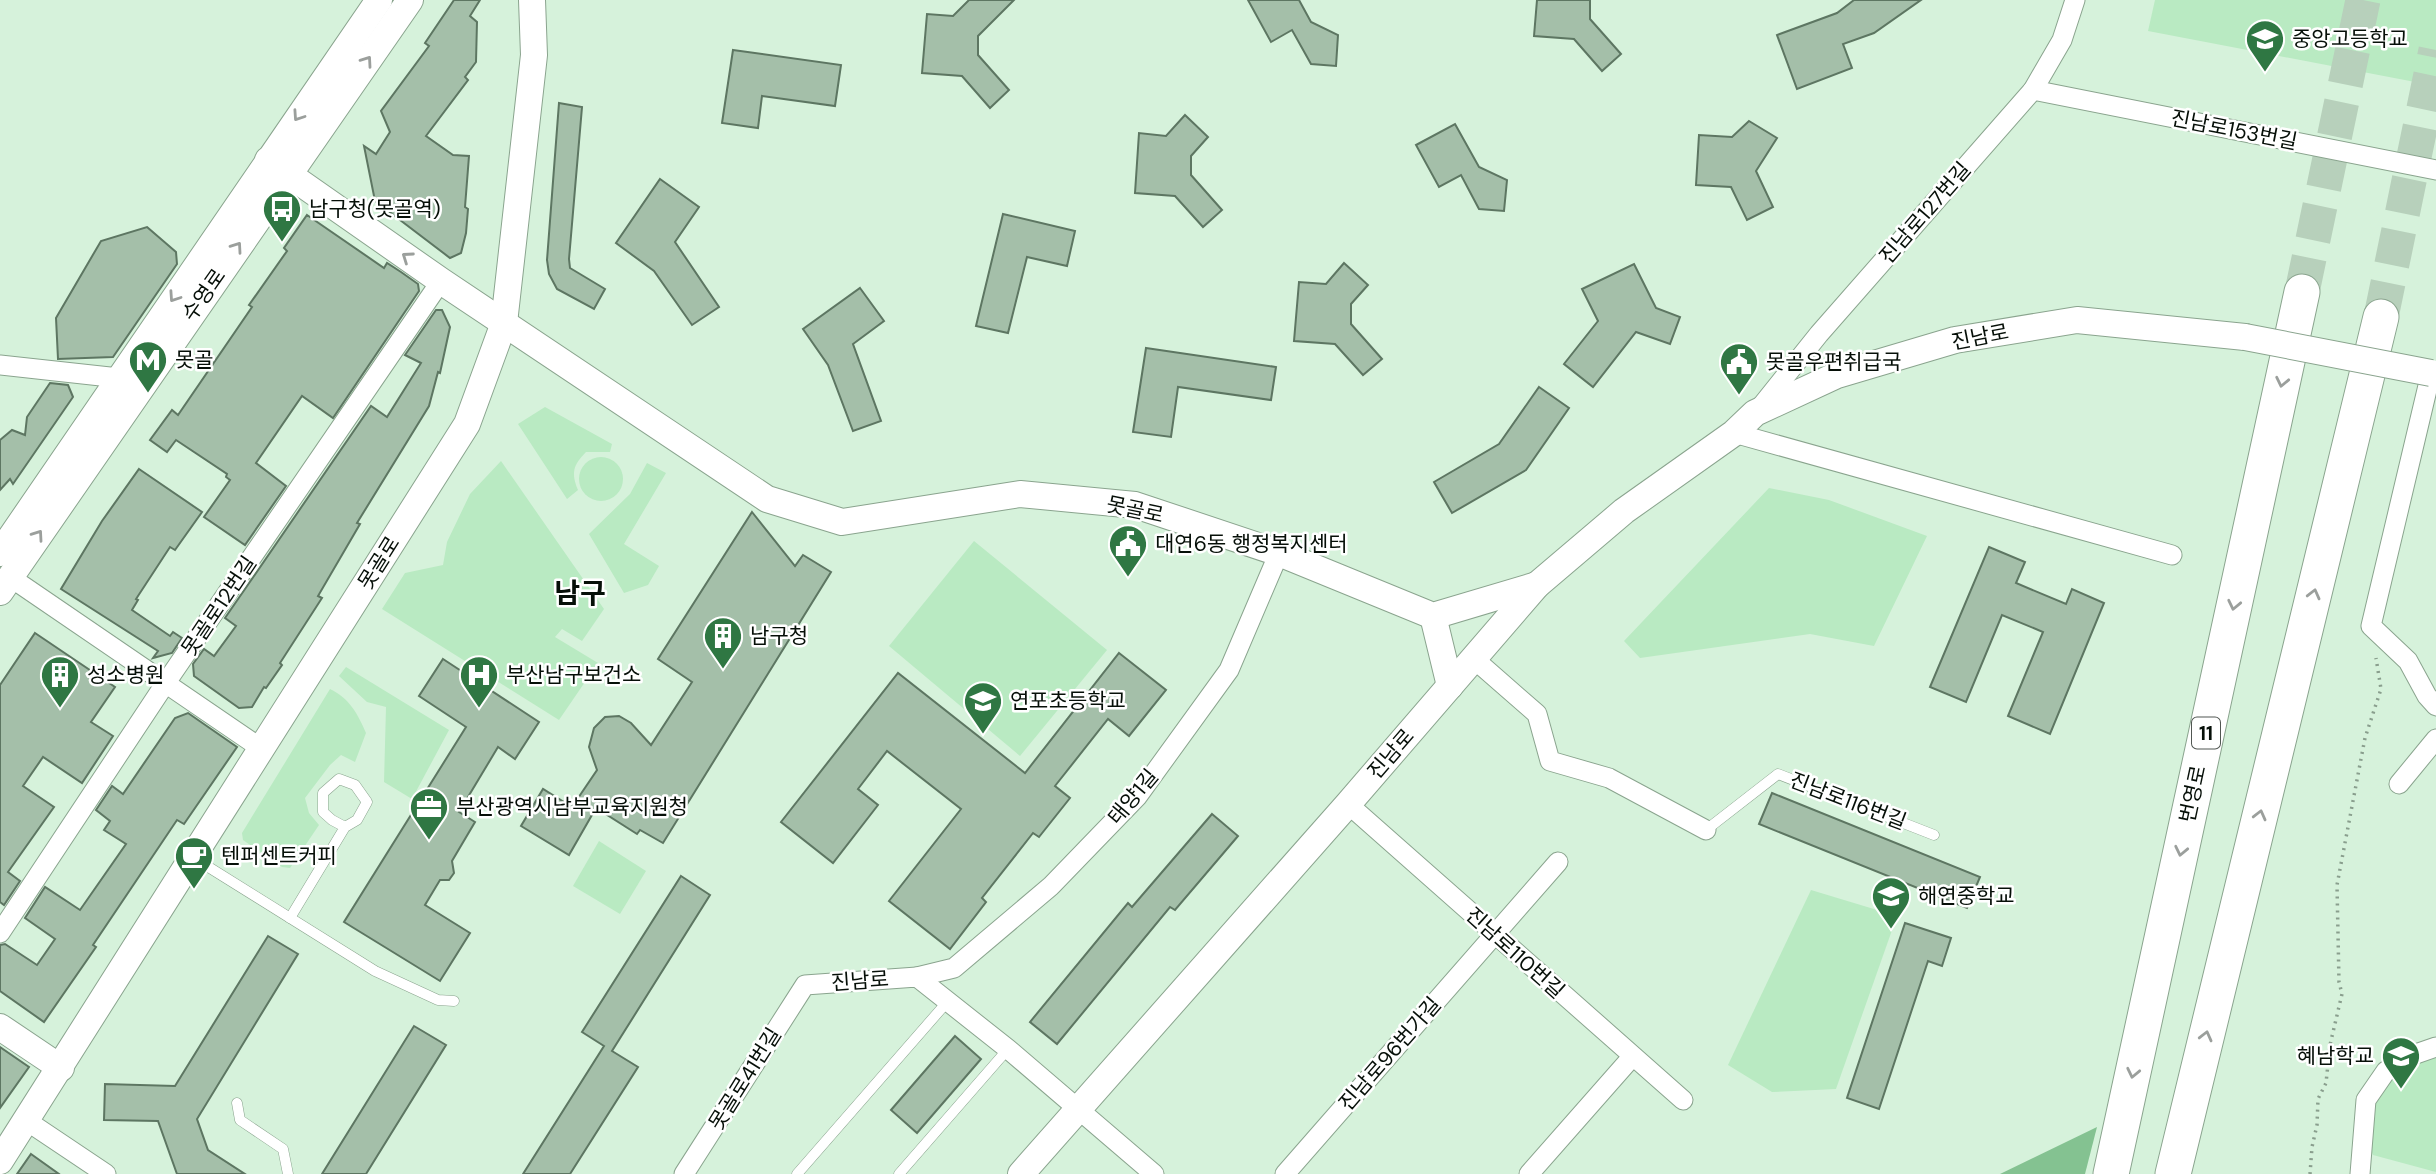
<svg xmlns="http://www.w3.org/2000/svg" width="2436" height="1174" font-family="'DM Sans','Noto Sans KR',sans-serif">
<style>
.green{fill:#b9eac2}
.forest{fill:#84c291}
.building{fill:#a4bfa9;stroke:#5d7662;stroke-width:2}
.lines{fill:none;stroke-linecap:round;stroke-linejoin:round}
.highway-tunnel{stroke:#b7d0bb;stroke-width:35;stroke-dasharray:35 18;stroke-linecap:butt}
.lane-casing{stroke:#8aa48e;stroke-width:11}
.street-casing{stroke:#8aa48e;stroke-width:21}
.secondary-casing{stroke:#8aa48e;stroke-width:28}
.highway-casing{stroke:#8aa48e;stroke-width:37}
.path{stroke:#899e8d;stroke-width:3.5;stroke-dasharray:2 5;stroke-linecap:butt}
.lane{stroke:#fff;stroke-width:10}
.street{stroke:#fff;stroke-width:19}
.secondary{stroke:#fff;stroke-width:26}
.highway{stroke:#fff;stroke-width:35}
.secondary-bridge-casing{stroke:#8aa48e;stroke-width:28;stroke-linecap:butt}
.secondary-bridge{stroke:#fff;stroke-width:26}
.oneway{stroke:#9b9f9c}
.labels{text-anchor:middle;stroke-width:5;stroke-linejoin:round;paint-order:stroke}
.shield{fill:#fff;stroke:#515752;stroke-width:2}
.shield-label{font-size:19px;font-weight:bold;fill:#060f08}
.poi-label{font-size:21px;fill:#060f08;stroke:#fff;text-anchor:start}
.street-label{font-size:21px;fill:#060f08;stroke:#fff}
.district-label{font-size:28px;font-weight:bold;fill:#060f08;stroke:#fff}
</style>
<rect width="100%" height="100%" fill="#d6f2db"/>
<g class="green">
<polygon points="2155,0 2436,0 2436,86 2148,31"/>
<path d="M545 407 612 444 610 452H586C573 465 571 473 578 490L567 499 518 424Z"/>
<circle cx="601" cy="479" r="22"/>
<polygon points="501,461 604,609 582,641 562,629 555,637 598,663 559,720 382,609 405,573 443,565 447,542 470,494"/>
<polygon points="647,463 666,473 624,544 659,566 648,585 624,593 589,534 630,494"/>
<polygon points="1769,488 1829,500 1927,536 1874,646 1810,634 1640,658 1624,641"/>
<polygon points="974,541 1107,650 1020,756 889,646"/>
<polygon points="346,667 449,730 412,799 384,782 386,707 367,702 339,676"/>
<path d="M330 689C349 698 358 714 366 733L355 762 341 755 330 765 305 798 309 813 319 825 290 868 282 867 243 840 242 833Z"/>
<polygon points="599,841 646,871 620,914 573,886"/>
<polygon points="1811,890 1897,916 1836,1089 1772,1092 1728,1065"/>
<path d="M2436 1052V1172L2373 1155C2359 1129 2377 1087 2400 1070 2411 1062 2425 1058 2436 1052Z"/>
</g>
<polygon class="forest" points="2097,1127 2085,1174 2000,1174"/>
<g class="building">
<polygon points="454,0 480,0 470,16 477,22 476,62 465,77 468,80 426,136 453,155 469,156 465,207 468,209 466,233 461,253 450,258 375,201 364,146 376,154 390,132 381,111 429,46 425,43"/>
<polygon points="969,0 1014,0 978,36 978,55 1009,90 990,108 962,76 922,73 927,14 953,16"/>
<polygon points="1248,0 1299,0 1311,22 1338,35 1336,66 1311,64 1292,30 1271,42"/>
<polygon points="1537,0 1590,0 1590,19 1621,54 1602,71 1574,39 1534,36"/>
<polygon points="1854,0 1921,0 1874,33 1843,44 1852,68 1797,89 1777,35 1837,13"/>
<polygon points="733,50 841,65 835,106 762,96 758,128 722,123"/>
<polygon points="559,103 582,107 569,259 570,268 605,289 594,309 557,289 549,274 547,260"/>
<polygon points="1185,115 1208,137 1191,156 1191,175 1222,210 1203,227 1175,196 1135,193 1139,133 1166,136"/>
<polygon points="1749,121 1777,138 1756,171 1773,207 1747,220 1731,187 1696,185 1699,135 1732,137"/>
<polygon points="1455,124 1479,167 1507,180 1504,211 1479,209 1461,175 1439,187 1416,145"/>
<polygon points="660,179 699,207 675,242 719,307 692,325 654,271 616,243"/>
<polygon points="1003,214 1075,231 1067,266 1027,257 1008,333 976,326"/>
<polygon points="307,215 384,268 387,263 401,272 418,284 419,291 333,418 302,396 256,463 286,486 245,545 204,517 230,480 226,477 227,474 176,440 167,452 150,440 172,410 178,415 252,307 249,305 287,251 284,248"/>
<polygon points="147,227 176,252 177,264 113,357 58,359 56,318 101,241"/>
<polygon points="1344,263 1368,285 1351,304 1351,324 1382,359 1363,375 1335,344 1294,341 1299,282 1326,284"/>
<polygon points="1634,264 1656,308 1680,317 1670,344 1636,332 1593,387 1564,364 1598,321 1582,289"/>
<polygon points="860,288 884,321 853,344 881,421 853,431 828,365 803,329"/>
<polygon points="436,310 442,310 450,327 440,373 438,372 429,406 357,523 360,524 318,596 322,598 280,663 282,665 266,688 264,687 252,707 239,708 194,676 193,664 204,649 214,656 236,626 225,618 371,406 387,417 421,363 405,355"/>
<polygon points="1146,348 1276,367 1271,400 1178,387 1171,437 1133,432"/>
<polygon points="50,383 68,385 73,397 13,484 10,479 0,490 0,440 12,430 25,435 27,417"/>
<polygon points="1539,387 1569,408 1526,470 1452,513 1434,482 1499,444"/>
<polygon points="139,469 202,512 175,550 170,547 136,599 138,600 132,610 170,636 173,632 182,638 172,653 153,658 158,651 61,589 102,521"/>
<polygon points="752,512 795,566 803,555 831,572 663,843 640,830 637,834 596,808 569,855 521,826 543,789 572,807 597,770 589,747 594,728 605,717 619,716 631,723 651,745 692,682 658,659"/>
<polygon points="1989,547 2025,562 2016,583 2066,604 2072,589 2104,603 2050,734 2008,716 2043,632 2002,615 1966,702 1930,687"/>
<polygon points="35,633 115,687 91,722 113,736 82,783 43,757 23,786 54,807 8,872 20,881 4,905 0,902 0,685"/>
<polygon points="1119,653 1166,690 1129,736 1108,719 1055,786 1070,798 1039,837 1033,833 982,898 986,902 950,949 889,901 961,809 887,751 858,789 878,805 833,863 781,822 898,673 1025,773"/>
<polygon points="443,659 539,722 515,759 498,747 459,812 475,822 452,861 454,873 449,880 440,880 425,905 470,933 440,981 344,922 466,727 419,696"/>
<polygon points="188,713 237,747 184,824 177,820 93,945 96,947 44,1022 0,991 0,945 5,944 37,965 55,939 25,918 45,887 80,910 126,844 104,830 110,821 96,810 112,786 123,794 175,718"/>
<polygon points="1772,793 1980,877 1967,908 1759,824"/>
<polygon points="1212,814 1238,836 1175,910 1170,907 1057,1044 1030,1022 1128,903 1132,907"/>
<polygon points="681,876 710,895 612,1051 638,1067 570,1174 523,1174 604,1046 582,1032"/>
<polygon points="1905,923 1951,938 1942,966 1928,961 1879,1109 1847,1098"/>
<polygon points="268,936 298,954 197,1119 208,1150 245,1174 177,1174 158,1121 104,1120 105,1084 175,1086"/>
<polygon points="414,1026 446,1045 366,1174 322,1174"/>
<polygon points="955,1036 981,1059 917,1133 891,1110"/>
<polygon points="0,1047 29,1067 0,1108"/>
<polygon points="31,1154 59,1174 17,1174"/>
</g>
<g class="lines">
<g class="highway-tunnel">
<polyline points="2302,292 2363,0"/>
<polyline points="2381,317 2436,50"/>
</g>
<g class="lane-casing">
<g id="lane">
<polyline points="1706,830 1778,774 1934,835"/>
<polyline points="194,858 375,971 438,1000 454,1001"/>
<polyline points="290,918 345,827 357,820 367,802 355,785 339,779 323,793 323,812 332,820 345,827"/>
<polyline points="237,1103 240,1120 283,1149 288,1174"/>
<polyline points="797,1174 948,1001"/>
<polyline points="899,1174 1008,1049"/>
</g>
</g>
<g class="street-casing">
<g id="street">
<polyline points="2033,90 2436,170"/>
<polyline points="0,365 119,378"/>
<polyline points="2431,373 2371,626 2408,661 2427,696 2436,706"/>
<polyline points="1759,409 1819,334 2033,90 2062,40 2075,0"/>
<polyline points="1734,433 2172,555"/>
<polyline points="10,577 262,749"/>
<polyline points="1473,658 1537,714 1550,761 1609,778 1706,830"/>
<polyline points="2399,784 2436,739"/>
<polyline points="1348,804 1683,1100"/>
<polyline points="0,933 165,684 441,281"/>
<polyline points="917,977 954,968 1051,886 1137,797 1229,670 1279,553"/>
<polyline points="27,1121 106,1174"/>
<polyline points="684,1174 805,985 917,977 1008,1049 1154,1174"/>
<polyline points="1285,1174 1558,862"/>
<polyline points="1529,1174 1632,1057"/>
<polyline points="2360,1174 2366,1100 2386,1071 2410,1056 2436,1047"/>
</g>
</g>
<g class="secondary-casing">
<g id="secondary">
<polyline points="268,160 441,281 767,499 842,522 1020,494 1135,505 1279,553 1433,616 1537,585"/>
<polyline points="0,553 379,0"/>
<polyline points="0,592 410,0"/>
<polyline points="1433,616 1450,686"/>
<polyline points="0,1027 61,1068"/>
<polyline points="0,1161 467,424 504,323 534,55 532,0"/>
<polyline points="1021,1174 1348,804 1537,585 1624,511 1734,433 1755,413 1837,375 1955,340 2077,320 2245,337"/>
</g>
</g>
<g class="highway-casing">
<g id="highway">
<polyline points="2111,1174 2302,292"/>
<polyline points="2173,1174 2381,317"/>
</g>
</g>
<polyline class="path" points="2310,1174 2312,1147 2317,1125 2318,1099 2326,1083 2330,1045 2342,994 2339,982 2337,885 2365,738 2381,689 2376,658"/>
<use href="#lane" class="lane"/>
<use href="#street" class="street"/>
<use href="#secondary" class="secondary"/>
<use href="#highway" class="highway"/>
<g class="secondary-bridge-casing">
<polyline id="secondary-bridge" points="2245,337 2431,373"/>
</g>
<use href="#secondary-bridge" class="secondary-bridge"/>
</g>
<defs><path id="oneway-chevron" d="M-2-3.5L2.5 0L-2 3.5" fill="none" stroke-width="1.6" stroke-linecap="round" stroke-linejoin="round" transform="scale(1.75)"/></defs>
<g class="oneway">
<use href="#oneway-chevron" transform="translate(367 61) rotate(-55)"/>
<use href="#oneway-chevron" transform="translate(298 116) rotate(124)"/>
<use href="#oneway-chevron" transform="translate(237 247) rotate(-55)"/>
<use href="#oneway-chevron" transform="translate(407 257) rotate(-145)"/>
<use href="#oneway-chevron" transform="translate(174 297) rotate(124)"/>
<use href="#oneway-chevron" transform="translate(2282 382) rotate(102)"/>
<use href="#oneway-chevron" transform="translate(38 535) rotate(-55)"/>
<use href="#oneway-chevron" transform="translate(2314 594) rotate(-76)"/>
<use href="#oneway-chevron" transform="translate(2234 605) rotate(102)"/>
<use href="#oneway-chevron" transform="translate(2260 815) rotate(-76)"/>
<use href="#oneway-chevron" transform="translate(2181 851) rotate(102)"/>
<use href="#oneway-chevron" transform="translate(2206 1036) rotate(-76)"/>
<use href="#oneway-chevron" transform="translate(2133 1073) rotate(102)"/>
</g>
<defs>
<g id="school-pin" transform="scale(2.0125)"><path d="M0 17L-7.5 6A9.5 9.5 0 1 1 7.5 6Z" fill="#2f7743" stroke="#fff"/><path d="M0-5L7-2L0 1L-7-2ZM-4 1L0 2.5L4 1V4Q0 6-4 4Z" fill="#fff"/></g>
<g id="bus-pin" transform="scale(2.0125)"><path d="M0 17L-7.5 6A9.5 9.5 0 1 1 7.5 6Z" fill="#2f7743" stroke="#fff"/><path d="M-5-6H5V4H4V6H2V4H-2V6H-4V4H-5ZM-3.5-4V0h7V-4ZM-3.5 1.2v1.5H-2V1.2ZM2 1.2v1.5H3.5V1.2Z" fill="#fff"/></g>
<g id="metro-pin" transform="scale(2.0125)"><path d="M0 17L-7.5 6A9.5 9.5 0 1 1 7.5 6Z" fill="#2f7743" stroke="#fff"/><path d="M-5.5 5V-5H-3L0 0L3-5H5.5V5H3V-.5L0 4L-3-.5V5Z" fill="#fff"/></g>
<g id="civic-pin" transform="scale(2.0125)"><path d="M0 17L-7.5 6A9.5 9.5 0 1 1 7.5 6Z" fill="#2f7743" stroke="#fff"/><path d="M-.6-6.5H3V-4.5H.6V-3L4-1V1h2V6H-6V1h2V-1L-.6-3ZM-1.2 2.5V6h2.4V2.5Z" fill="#fff"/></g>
<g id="building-pin" transform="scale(2.0125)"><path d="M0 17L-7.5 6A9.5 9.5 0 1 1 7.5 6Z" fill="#2f7743" stroke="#fff"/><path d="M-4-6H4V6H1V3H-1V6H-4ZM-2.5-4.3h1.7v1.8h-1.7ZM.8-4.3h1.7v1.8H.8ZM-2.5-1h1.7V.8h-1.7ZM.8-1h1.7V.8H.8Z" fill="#fff"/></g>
<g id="hospital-pin" transform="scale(2.0125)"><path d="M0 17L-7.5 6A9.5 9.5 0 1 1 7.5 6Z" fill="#2f7743" stroke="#fff"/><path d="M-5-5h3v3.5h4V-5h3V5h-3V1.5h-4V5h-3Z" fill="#fff"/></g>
<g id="office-pin" transform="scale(2.0125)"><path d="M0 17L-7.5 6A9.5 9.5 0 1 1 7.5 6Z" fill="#2f7743" stroke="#fff"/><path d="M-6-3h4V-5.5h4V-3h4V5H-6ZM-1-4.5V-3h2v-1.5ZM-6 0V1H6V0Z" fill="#fff"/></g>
<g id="cafe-pin" transform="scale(2.0125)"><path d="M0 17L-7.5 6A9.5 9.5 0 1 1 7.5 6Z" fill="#2f7743" stroke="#fff"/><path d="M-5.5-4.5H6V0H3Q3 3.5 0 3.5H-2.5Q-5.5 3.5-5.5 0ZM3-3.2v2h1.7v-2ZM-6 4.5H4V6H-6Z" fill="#fff"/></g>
</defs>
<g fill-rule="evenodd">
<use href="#school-pin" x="2265" y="39"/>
<use href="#bus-pin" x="282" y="209"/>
<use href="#metro-pin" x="148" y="360"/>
<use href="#civic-pin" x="1739" y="362"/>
<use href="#civic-pin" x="1128" y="544"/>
<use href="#building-pin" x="723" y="636"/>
<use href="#building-pin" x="60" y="675"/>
<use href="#hospital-pin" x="479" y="675"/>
<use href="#school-pin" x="983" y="701"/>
<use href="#office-pin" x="429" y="807"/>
<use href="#cafe-pin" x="194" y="856"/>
<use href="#school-pin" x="1891" y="896"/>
<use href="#school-pin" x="2401" y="1056"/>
</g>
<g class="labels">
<rect class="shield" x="2192" y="717.5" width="28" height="31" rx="5"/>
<g class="shield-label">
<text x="2206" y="740">11</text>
</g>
<g class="poi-label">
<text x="2292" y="46">중앙고등학교</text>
<text x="309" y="216">남구청(못골역)</text>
<text x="175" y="367">못골</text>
<text x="1766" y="369">못골우편취급국</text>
<text x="1155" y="551">대연6동 행정복지센터</text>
<text x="750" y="643">남구청</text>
<text x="87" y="682">성소병원</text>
<text x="506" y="682">부산남구보건소</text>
<text x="1010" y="708">연포초등학교</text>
<text x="456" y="814">부산광역시남부교육지원청</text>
<text x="221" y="863">텐퍼센트커피</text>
<text x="1918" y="903">해연중학교</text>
<text x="2374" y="1063" text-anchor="end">혜남학교</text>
</g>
<g class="street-label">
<text transform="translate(2234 130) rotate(11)" y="7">진남로153번길</text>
<text transform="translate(1925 213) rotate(-49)" y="7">진남로127번길</text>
<text transform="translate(204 295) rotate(-55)" y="7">수영로</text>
<text transform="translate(1980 337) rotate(-11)" y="7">진남로</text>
<text transform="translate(1135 510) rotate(12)" y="7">못골로</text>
<text transform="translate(379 563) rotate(-58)" y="7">못골로</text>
<text transform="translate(219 606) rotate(-56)" y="7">못골로12번길</text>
<text transform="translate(1391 754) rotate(-49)" y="7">진남로</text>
<text transform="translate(2193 794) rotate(-78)" y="7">번영로</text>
<text transform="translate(1133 797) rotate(-50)" y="7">태양1길</text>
<text transform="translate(1848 801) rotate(21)" y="7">진남로116번길</text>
<text transform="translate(1515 953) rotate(42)" y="7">진남로110번길</text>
<text transform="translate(860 981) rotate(-4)" y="7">진남로</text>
<text transform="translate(1390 1054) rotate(-49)" y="7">진남로96번가길</text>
<text transform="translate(745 1079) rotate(-58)" y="7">못골로41번길</text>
</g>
<g class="district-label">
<text x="580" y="603">남구</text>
</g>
</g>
</svg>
